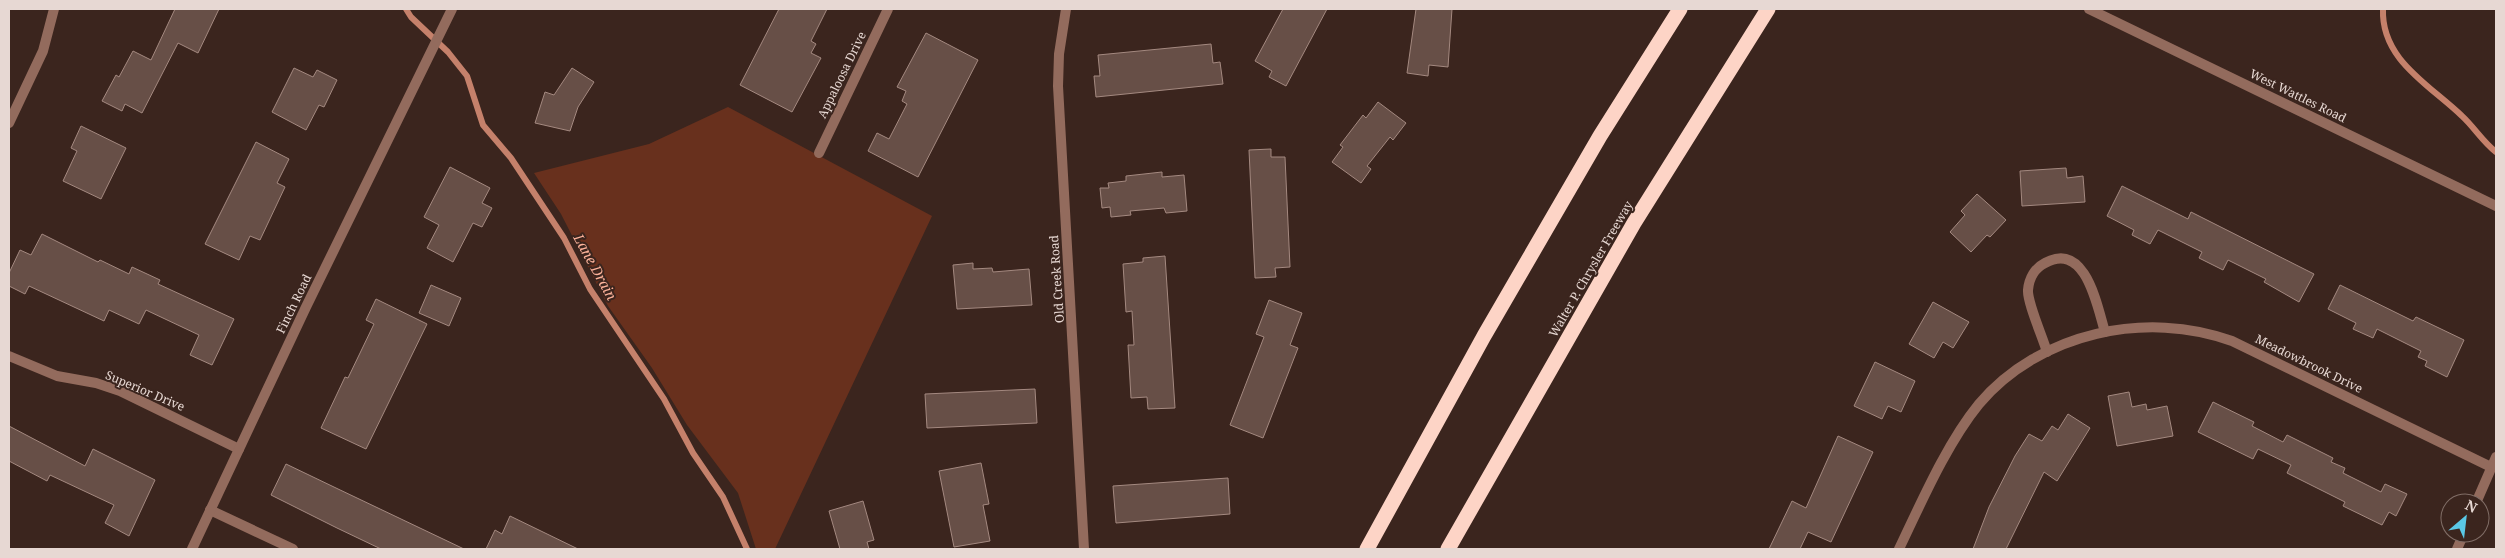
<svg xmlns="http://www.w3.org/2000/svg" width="2505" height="558" font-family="'Noto Serif',serif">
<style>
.green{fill:#68301d}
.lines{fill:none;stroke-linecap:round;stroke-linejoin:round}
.stream{stroke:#c5816b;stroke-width:6}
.building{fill:#674f47;stroke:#a48980}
.minor{stroke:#936b5d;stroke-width:10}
.tertiary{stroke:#936b5d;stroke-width:10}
.motorway{stroke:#fdd4c6;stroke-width:15}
.labels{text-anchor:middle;stroke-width:4;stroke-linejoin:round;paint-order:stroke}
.street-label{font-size:12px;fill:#e7d8d3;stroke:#3b251e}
.water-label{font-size:14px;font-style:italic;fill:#fcb29a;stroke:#3b251e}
</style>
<rect width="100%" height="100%" fill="#3b251e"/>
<polygon class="green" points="728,107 932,216 775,549 756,549 738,493 687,425 652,368 608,306 561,214 534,173 649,144"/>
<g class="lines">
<g class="stream">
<polyline points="406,9 411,17 448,52 467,76 483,125 511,158 564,238 590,289 664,399 693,453 723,497 747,549"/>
<path d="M2383 9C2381 60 2430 85 2462 116 2474 127 2483 142 2496 152"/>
</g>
</g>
<g class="building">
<polygon points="175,9 219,9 198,53 178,43 142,113 125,104 122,111 102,101 116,75 119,77 133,51 151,60"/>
<polygon points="779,9 827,9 811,41 816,44 811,53 821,58 792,112 740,85"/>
<polygon points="1283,9 1327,9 1286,86 1269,77 1272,71 1255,61"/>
<polygon points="1416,9 1452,9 1448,67 1429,65 1428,76 1407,73"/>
<polygon points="926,33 978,60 918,177 868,151 877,133 889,139 907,104 902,101 906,91 897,87"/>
<polygon points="1211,44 1213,63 1220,62 1223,84 1096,97 1094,76 1100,76 1098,55"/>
<polygon points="294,68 313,77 317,70 337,80 324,107 319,105 306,130 272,112"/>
<polygon points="572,68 594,82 578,107 570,131 535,123 545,92 554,95"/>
<polygon points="1378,102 1406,123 1393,140 1390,137 1367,166 1371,169 1361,183 1332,162 1343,147 1340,145 1363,115 1366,118"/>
<polygon points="81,126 126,148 101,199 63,181 77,151 71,148"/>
<polygon points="256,142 289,159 277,183 285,187 260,240 250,236 239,260 205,244"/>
<polygon points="1271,149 1271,157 1285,157 1290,267 1275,268 1276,277 1255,278 1249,150"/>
<polygon points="450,167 490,188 482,203 492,208 482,227 473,223 453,262 427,248 439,225 424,217"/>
<polygon points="2066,168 2067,178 2083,176 2085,202 2022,206 2020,171"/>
<polygon points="1162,172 1162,177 1184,175 1187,211 1166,213 1164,208 1130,211 1131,215 1111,217 1110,207 1102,208 1100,188 1109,188 1108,183 1126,181 1126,176"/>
<polygon points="2122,186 2188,219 2191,212 2314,274 2299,302 2264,282 2266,279 2228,260 2223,270 2199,258 2202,252 2158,230 2150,244 2132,235 2134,230 2107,216"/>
<polygon points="1977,194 2006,220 1990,237 1987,235 1971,252 1950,232 1965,215 1961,211"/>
<polygon points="42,234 98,262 100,260 129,274 132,267 160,280 158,284 234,319 212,365 190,355 199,335 146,310 139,324 109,310 104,321 29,286 25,294 9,286 9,273 20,250 31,255"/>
<polygon points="1165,256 1175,408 1148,409 1147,397 1131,398 1128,345 1134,345 1132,311 1126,312 1123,264 1143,262 1143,258"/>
<polygon points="973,263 973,269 992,268 993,272 1029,269 1032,305 957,309 953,265"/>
<polygon points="431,285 461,298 449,326 419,313"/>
<polygon points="2340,285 2413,321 2416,317 2464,340 2447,377 2425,366 2427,361 2418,357 2421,351 2377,329 2373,338 2353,329 2356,323 2328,309"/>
<polygon points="376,299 427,324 366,449 321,428 345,377 348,378 374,324 366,320"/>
<polygon points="1269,300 1302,313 1290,345 1298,348 1263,438 1230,425 1264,337 1256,334"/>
<polygon points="1933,302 1969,322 1953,348 1943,342 1934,358 1909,344"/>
<polygon points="1875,362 1915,381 1901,412 1888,406 1882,419 1854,406"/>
<polygon points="1035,389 1037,423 927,428 925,394"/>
<polygon points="2129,392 2132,407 2146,404 2147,410 2167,406 2173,436 2117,446 2108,396"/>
<polygon points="2213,402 2254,422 2252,426 2283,442 2287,435 2333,458 2331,462 2345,468 2343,473 2381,492 2385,484 2407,494 2396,516 2389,512 2382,525 2343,506 2345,502 2287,473 2291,465 2258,449 2253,459 2198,432"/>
<polygon points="2068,414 2090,428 2057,481 2044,472 2006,549 1973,549 1989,507 2015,456 2029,434 2042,441 2052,426 2058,430"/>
<polygon points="9,426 85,466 93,449 155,480 129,536 105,523 114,505 50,475 47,481 9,461"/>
<polygon points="1838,436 1873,452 1831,542 1808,532 1800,549 1769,549 1792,501 1806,508"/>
<polygon points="981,463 989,504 983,505 990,541 954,547 939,471"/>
<polygon points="286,464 336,488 464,549 381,549 337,528 271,495"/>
<polygon points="1228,478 1230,514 1116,523 1113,486"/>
<polygon points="863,501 874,540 867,542 869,549 840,549 829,511"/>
<polygon points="510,516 578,549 486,549 495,530 502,534"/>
</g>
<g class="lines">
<g class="minor">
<polyline points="1066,9 1059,54 1058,86 1084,549"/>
<polyline points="9,123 43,51 54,9"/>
<polyline points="819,153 888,9"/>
<path d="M2047 352C2043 338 2027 302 2028 290 2029 278 2035 268 2045 263 2086 241 2097 306 2105 332"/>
<polyline points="9,356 57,376 96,383 120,391 239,449"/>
<polyline points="2476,503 2496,457"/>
<polyline points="210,510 293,549"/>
<polyline points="192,549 306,307 452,9"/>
<path d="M1899 549C1921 503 1947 443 1979 404 2040 332 2147 310 2232 341L2491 467"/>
<polyline points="2457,549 2464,533"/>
</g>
<polyline class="tertiary" points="2089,9 2496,206"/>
<g class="motorway">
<polyline points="1367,549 1484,336 1600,136 1680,9"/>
<polyline points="1448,549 1634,223 1768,9"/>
</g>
</g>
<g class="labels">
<g class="street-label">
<text transform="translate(842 75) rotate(-64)" y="4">Appaloosa Drive</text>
<text transform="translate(2298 96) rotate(26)" y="4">West Wattles Road</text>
<text transform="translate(1591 269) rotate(-60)" y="4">Walter P. Chrysler Freeway</text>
<text transform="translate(1057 279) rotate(-94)" y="4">Old Creek Road</text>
<text transform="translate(294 304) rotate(-64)" y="4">Finch Road</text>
<text transform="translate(2309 364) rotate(26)" y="4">Meadowbrook Drive</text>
<text transform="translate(145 391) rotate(23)" y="4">Superior Drive</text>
</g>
<g class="water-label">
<text transform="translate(595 267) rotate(61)" y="5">Lane Drain</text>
</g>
</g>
<rect width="2505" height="558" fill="none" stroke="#e7d8d3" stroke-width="20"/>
<g transform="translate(2465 518) rotate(28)"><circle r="24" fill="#3b251e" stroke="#806d66"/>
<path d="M0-4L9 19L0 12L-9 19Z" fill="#5ac8e6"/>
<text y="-8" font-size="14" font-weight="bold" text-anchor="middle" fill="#e7d8d3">N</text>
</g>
</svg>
